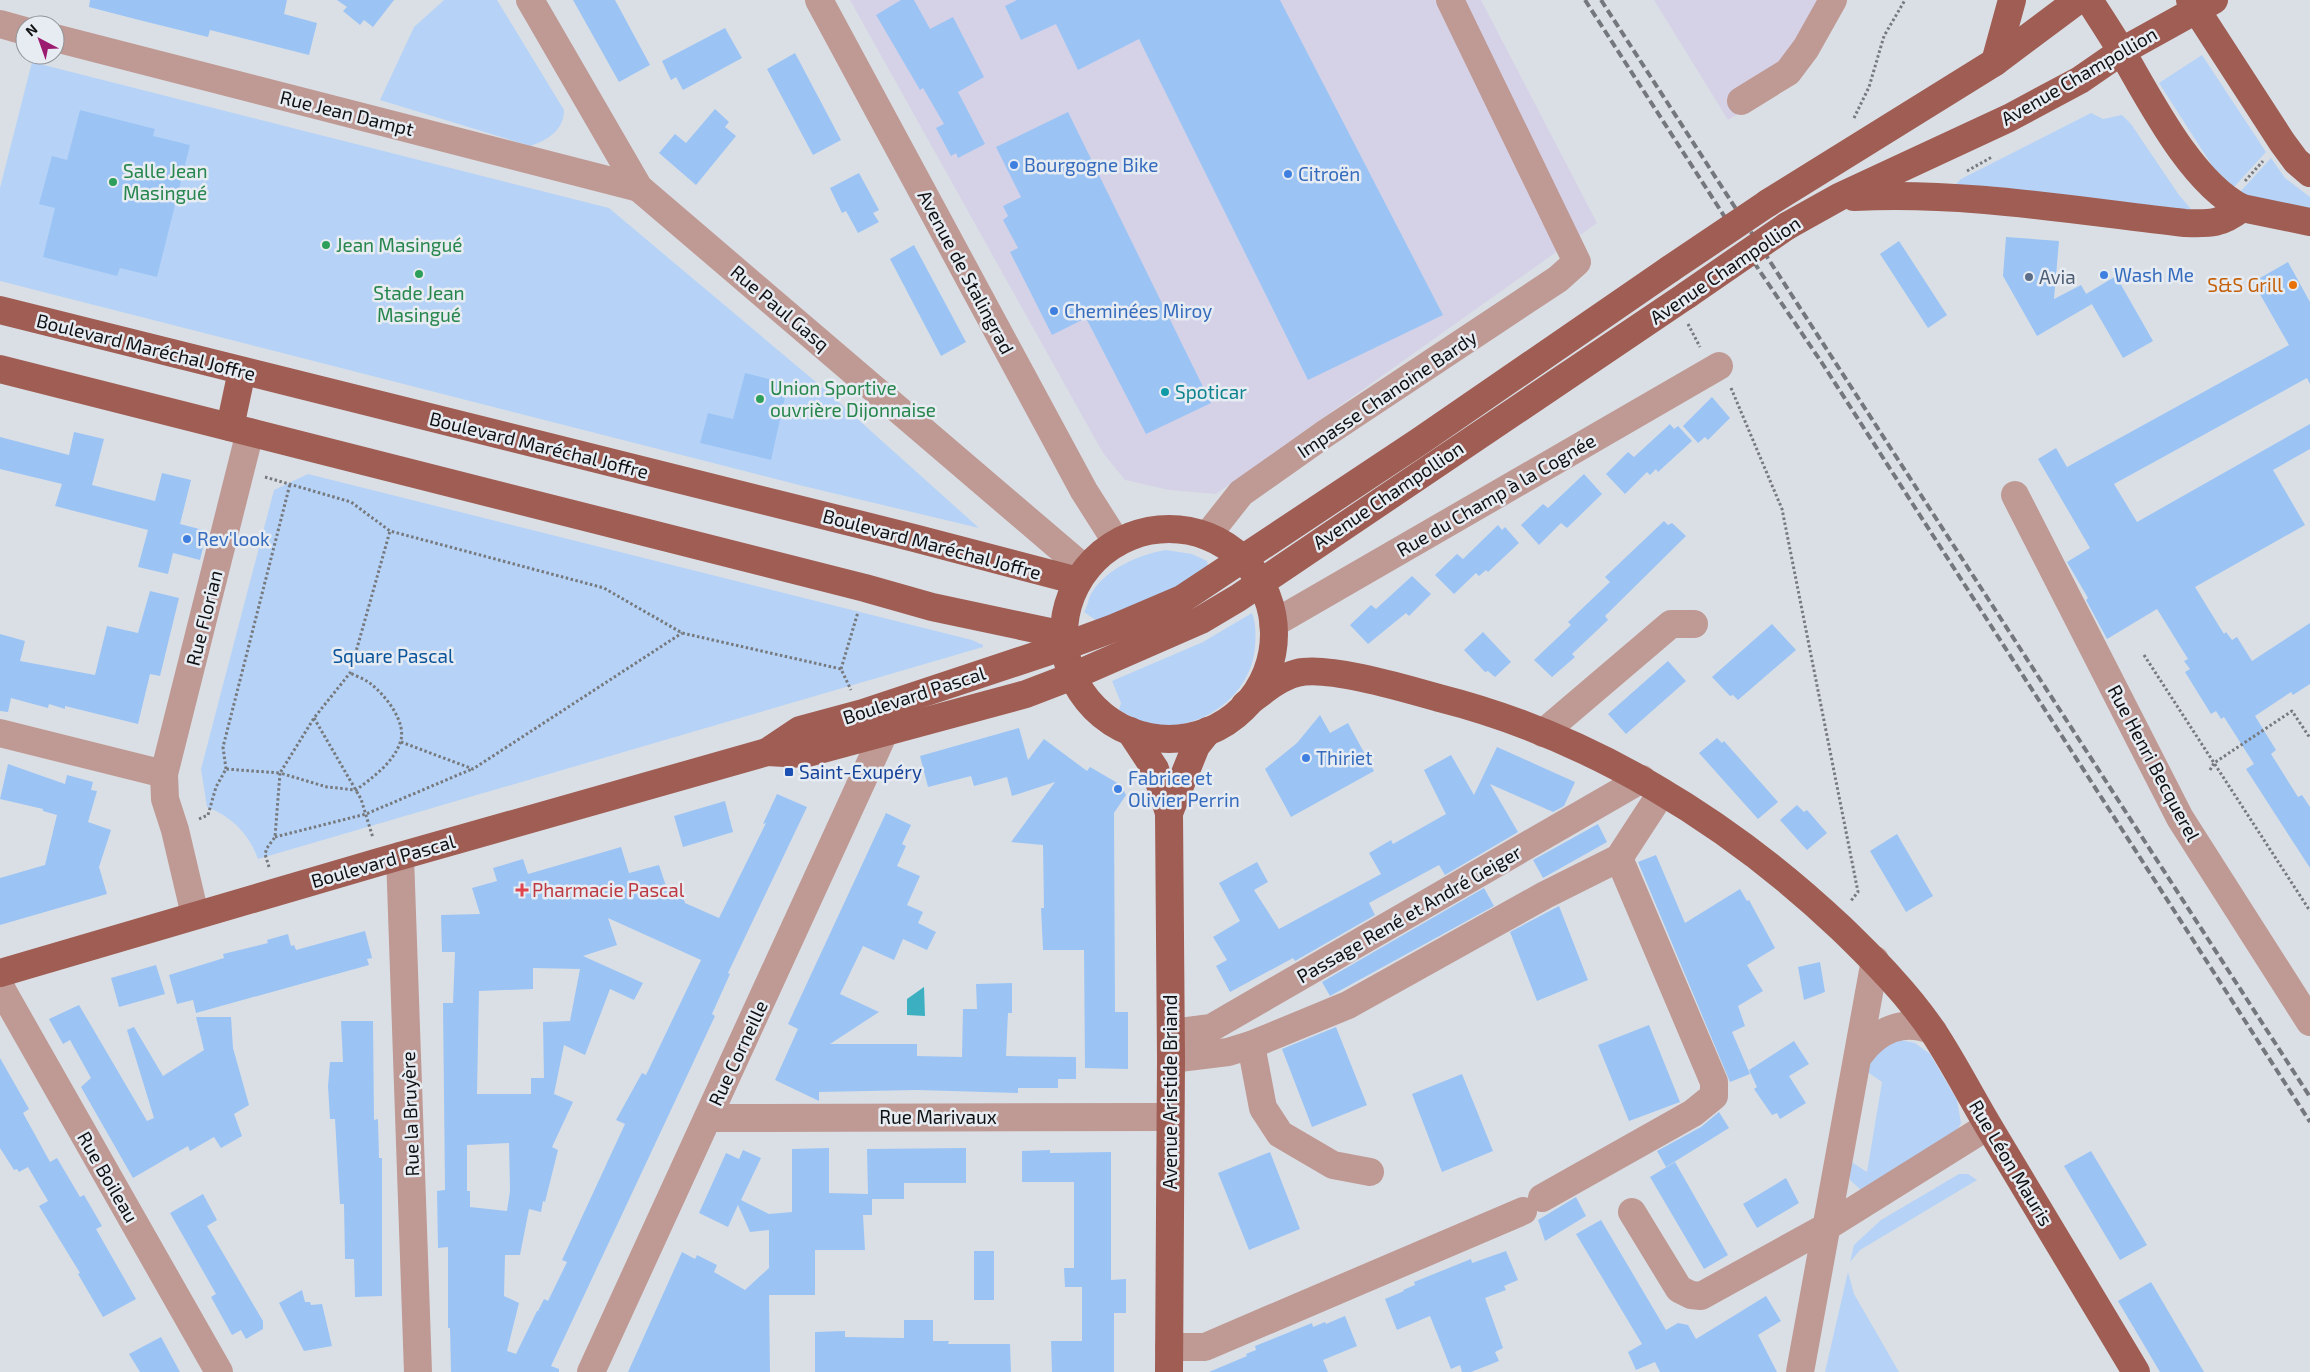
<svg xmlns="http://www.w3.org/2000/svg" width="2310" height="1372" font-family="'Exo 2',sans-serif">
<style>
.industrial{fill:#d5d2e7}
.green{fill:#b6d3f7}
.water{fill:#3cb0c1}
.building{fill:#9bc4f5;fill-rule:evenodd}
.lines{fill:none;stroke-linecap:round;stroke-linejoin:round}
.path{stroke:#76797d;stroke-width:3;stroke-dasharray:2.5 2.5;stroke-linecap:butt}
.minor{stroke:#bf9993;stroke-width:28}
.major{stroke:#9f5d53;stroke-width:28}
.rail{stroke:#74777b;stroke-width:4;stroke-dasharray:8 4;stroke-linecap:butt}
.major-bridge{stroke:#9f5d53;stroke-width:28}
.shop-dot{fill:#3f7fe0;stroke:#e7ecf2;stroke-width:2}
.leisure-dot{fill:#2e9e5b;stroke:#e7ecf2;stroke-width:2}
.service-dot{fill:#5c6f8a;stroke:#e7ecf2;stroke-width:2}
.food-dot{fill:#e8710a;stroke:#e7ecf2;stroke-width:2}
.culture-dot{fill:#0f9aa8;stroke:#e7ecf2;stroke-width:2}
.transit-dot{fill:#1a4fb4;stroke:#e7ecf2;stroke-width:2}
.health-dot{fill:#e0444e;stroke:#e7ecf2;stroke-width:2}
.labels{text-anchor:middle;stroke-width:5;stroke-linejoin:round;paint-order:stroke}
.street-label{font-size:19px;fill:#0f1012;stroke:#e7ecf2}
.shop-label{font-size:19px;fill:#366cbe;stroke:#e7ecf2;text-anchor:start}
.leisure-label{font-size:19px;fill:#27864d;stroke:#e7ecf2;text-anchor:start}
.service-label{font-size:19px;fill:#4e5e75;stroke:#e7ecf2;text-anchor:start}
.food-label{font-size:19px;fill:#c56008;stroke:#e7ecf2;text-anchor:end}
.culture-label{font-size:19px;fill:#0d838f;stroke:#e7ecf2;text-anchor:start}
.park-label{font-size:19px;fill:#0b559c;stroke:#e7ecf2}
.transit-label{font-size:19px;fill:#164399;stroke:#e7ecf2;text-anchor:start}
.health-label{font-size:19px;fill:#be3a42;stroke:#e7ecf2;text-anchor:start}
</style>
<rect width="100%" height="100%" fill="#dadfe5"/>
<g class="industrial">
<polygon points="850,0 1481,0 1597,223 1216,494 1169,490 1125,480 1103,453"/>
<polygon points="1654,0 1842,0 1798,78 1728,120"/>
</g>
<g class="green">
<path d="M444 0H497L564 110C564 130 548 140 530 146L380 100 414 27Z"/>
<polygon points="2202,55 2266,152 2234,187 2213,167 2159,83"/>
<polygon points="32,62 609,208 823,388 979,528 799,485 0,281 0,188"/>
<polygon points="2091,113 2103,119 2122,115 2131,124 2179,195 2191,209 2185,212 1955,185 1961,179"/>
<polygon points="2271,158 2285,178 2310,197 2310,210 2259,201 2240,192"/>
<path d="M308 474 972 640 983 645V647L258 859C249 834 232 817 207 807L201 769 274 490Z"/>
<path d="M1166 550 1192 554 1207 561 1209 572 1163 597 1097 621 1084 612C1088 606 1088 599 1091 594 1105 569 1140 554 1166 550Z"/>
<path d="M1252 613C1256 623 1256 636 1255 647 1251 696 1202 731 1154 725 1141 723 1130 716 1119 710L1121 703 1112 681 1203 642Z"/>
<polygon points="1901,1040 1915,1043 1930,1054 1957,1100 1961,1123 1952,1140 1862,1191 1850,1180 1850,1161 1867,1172 1882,1082 1866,1071 1873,1052"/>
<polygon points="1959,1174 1968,1174 1977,1180 1860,1250 1850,1262 1854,1245 1881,1220"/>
<polygon points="1848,1272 1854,1294 1899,1372 1825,1372"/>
</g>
<polygon class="water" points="924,987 925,1016 907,1015 907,999"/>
<g class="building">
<polygon points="90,0 287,0 284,14 317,23 309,55 210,30 208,37 143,21 89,7"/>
<polygon points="337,0 394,0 373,27 364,20 360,25 343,11 347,7"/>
<polygon points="573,0 615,0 650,65 619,82"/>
<polygon points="901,0 914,0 930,29 953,17 984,77 958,92 985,144 958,158 956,153 951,156 936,128 944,124 923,88 920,90 876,15"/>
<polygon points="1017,0 1280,0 1443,315 1308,380 1139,39 1078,70 1056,24 1021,40 1005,6"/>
<polygon points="725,28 742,58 683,90 676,77 671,80 662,61"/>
<polygon points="795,53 841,140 813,155 767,69"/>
<polygon points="715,109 729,122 725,127 736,136 696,185 659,153 675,134 686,143"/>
<polygon points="80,110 155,129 153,136 190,145 157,277 120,268 117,276 43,257 55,208 39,204 52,156 67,160"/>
<polygon points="1068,112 1211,403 1146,434 1086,318 1052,335 1010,252 1018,248 1003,220 1008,216 1003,206 1021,197 996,147"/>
<polygon points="859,173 879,210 873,213 879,222 858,233 846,211 842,213 830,188"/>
<polygon points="2006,237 2059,241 2054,299 2081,285 2092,304 2037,336 2003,276"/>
<polygon points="1899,241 1947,315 1928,328 1880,254"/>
<polygon points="914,245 966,342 941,356 890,259"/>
<polygon points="2288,262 2310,302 2310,384 2307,378 2114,484 2137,522 2310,424 2310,449 2273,470 2305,525 2195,587 2224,634 2226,632 2232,640 2237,637 2252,661 2310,623 2310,684 2293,695 2291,692 2255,716 2276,750 2271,754 2298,797 2302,795 2310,807 2310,868 2246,769 2254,764 2224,717 2221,719 2216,711 2211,714 2185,672 2190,669 2184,661 2188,659 2157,609 2107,639 2086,600 2088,598 2067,562 2090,548 2038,459 2056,448 2067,467 2289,345 2253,282"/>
<polygon points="2116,276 2153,341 2123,358 2086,294"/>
<polygon points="745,373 788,384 771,460 700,443 708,413 733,419"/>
<polygon points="1712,397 1730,418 1708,440 1705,437 1698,443 1683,426"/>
<polygon points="1670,424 1674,429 1678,426 1692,441 1658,472 1656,469 1650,475 1647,472 1625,494 1606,474 1628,452 1634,457"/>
<polygon points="74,432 104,439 92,485 155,501 162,473 191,480 180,524 207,531 200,560 173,553 168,574 138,567 148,530 55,506 62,484 0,469 0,437 69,455"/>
<polygon points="1584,474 1602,494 1567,528 1561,523 1539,545 1521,525 1543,504 1548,508"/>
<polygon points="1664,521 1668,525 1672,523 1686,536 1605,616 1608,620 1572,654 1575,657 1552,677 1534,660 1571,625 1568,622 1610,582 1605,577"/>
<polygon points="1498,525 1502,530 1505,527 1519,543 1488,572 1486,570 1479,576 1476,573 1454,594 1435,575 1457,554 1463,559"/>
<polygon points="1412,576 1431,594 1409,616 1406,613 1368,644 1350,625 1371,605 1376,609"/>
<polygon points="150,591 179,598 160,676 150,674 138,724 65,706 65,709 49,704 48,708 11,698 8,712 0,711 0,634 25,641 20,661 95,675 107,626 138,633"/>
<polygon points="1772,624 1796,650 1738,700 1733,695 1730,696 1712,677"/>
<polygon points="1483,632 1511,662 1495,677 1488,671 1485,672 1464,650"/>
<polygon points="1668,661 1686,681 1626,734 1608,714"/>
<polygon points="1320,715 1330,733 1348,723 1374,771 1291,817 1265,769 1297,743"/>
<polygon points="1019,728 1028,760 1044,739 1087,771 1090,767 1121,785 1126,795 1114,813 1115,1012 1128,1012 1128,1069 1085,1068 1084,950 1043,950 1041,908 1044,908 1043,845 1011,842 1055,782 1012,796 1007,777 974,786 971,776 928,787 920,756"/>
<polygon points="1717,738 1722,743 1724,741 1778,802 1758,819 1699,753"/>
<polygon points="1497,747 1575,782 1564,806 1553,812 1490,784 1518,832 1445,875 1439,865 1369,903 1375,915 1295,961 1293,958 1230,992 1216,966 1227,960 1213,937 1240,921 1219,883 1257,862 1268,882 1254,890 1279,929 1381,874 1369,853 1391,840 1393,844 1446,814 1424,770 1451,755 1474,795"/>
<polygon points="8,764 65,784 67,775 93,782 91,790 97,791 88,822 111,830 99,867 107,894 0,925 0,878 45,865 57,815 43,811 43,809 0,799"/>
<path d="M777 794 807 807 728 973 730 974 712 1014 715 1016 551 1366 559 1369V1372H451L450 1328H448V1247L438 1248 437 1191 445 1190 443 1003H453L455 952H442L441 915 480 914 472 888 497 881 493 868 523 859 528 874 621 847 629 873 659 865 668 892 680 888 685 903 719 918 766 823 763 824ZM608 918 701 960 646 1075 642 1073 616 1120 625 1124 562 1260 567 1262 548 1301 544 1299 538 1311H537L516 1354 507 1351 519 1303 504 1296 505 1255H520L529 1209 541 1212 543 1201 545 1202 558 1150 552 1147 573 1102 554 1094 564 1045 585 1055 610 989 634 1000 643 983 583 956 617 945ZM533 968 580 969 570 1021 543 1022 544 1078H531V1094H477L479 991 533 989ZM509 1143 510 1191 507 1211 470 1207V1191H467V1145Z"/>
<polygon points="725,801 733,832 683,847 674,816"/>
<polygon points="1797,805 1804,812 1807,810 1827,833 1807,850 1780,820"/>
<polygon points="886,813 911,825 902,844 906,846 897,866 920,876 907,905 923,912 918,923 936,932 927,950 903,939 894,960 863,946 840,994 879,1012 830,1044 917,1044 917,1056 962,1057 963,1009 977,1009 976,984 1012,983 1012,1013 1008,1013 1006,1056 1076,1057 1076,1079 1058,1079 1058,1088 1018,1088 1018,1093 917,1090 819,1092 819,1101 775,1080 798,1029 788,1024"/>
<polygon points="1598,824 1607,842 1543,878 1533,860"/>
<polygon points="1897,834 1933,896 1906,912 1870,851"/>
<polygon points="1656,855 1685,923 1740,889 1747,901 1749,900 1775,948 1747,965 1763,991 1738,1006 1745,1026 1732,1032 1750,1074 1730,1082 1638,862"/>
<polygon points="1484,888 1494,906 1330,996 1322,982"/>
<polygon points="1559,906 1588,980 1537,1001 1510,932"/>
<polygon points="365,931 372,958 367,959 369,965 196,1013 193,1000 177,1004 169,975 224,958 223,954 268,943 267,940 288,934 291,946 294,945 296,950"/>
<polygon points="1820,962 1825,992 1804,1000 1798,967"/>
<polygon points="156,965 165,994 119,1007 111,978"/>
<polygon points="79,1005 147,1121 154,1118 127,1030 134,1027 163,1076 204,1050 196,1017 231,1017 233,1048 249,1105 234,1114 242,1136 221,1148 214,1137 190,1151 188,1146 133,1178 81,1087 91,1078 70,1040 63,1044 49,1019"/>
<polygon points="341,1021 373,1021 374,1120 378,1119 379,1158 382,1158 382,1296 355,1297 354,1259 345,1259 344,1204 340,1204 335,1119 330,1119 328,1086 330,1062 343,1062"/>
<polygon points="1649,1025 1680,1102 1629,1121 1598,1045"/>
<polygon points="1336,1027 1367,1105 1312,1127 1282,1049"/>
<polygon points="1794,1041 1809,1064 1789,1076 1806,1103 1780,1119 1777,1113 1772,1115 1754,1089 1757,1087 1749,1070"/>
<polygon points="0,1058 29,1109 23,1113 50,1162 57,1158 80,1197 84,1195 102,1226 96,1229 136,1299 103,1317 78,1274 80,1273 39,1206 48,1201 28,1167 19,1172 17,1169 14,1170 0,1148"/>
<polygon points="1462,1074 1493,1151 1442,1172 1412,1094"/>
<polygon points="1719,1112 1729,1128 1666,1167 1657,1151 1701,1127"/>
<polygon points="829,1148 829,1193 868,1194 867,1149 966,1148 966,1183 904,1183 904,1199 872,1199 872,1215 863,1215 865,1250 815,1250 815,1295 769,1295 770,1372 628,1372 682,1252 695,1259 697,1255 717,1265 714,1272 745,1290 769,1268 769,1230 750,1232 738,1205 728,1227 699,1213 726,1153 739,1159 743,1150 761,1158 741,1200 769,1214 792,1212 792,1149"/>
<polygon points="1050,1150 1050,1153 1111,1152 1111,1280 1126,1279 1126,1313 1114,1313 1114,1372 1052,1372 1051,1341 1082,1341 1082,1287 1065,1287 1064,1268 1074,1268 1074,1182 1022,1182 1022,1151"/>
<polygon points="2091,1151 2147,1245 2120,1260 2064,1166"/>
<polygon points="1270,1152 1300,1229 1249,1250 1218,1173"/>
<polygon points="1675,1162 1728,1255 1704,1269 1650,1177"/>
<polygon points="1786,1178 1799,1203 1757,1228 1743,1204"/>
<polygon points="203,1194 217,1220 207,1226 263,1321 263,1329 246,1339 241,1330 232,1335 211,1297 216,1294 170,1213"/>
<polygon points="1576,1197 1586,1216 1545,1241 1538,1220"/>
<polygon points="1601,1220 1666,1330 1678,1323 1688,1325 1696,1339 1766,1296 1781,1321 1758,1335 1777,1372 1660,1372 1655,1362 1636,1370 1628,1352 1642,1344 1576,1234"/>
<rect x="974" y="1251" width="20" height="49"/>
<polygon points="1506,1251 1518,1280 1504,1286 1506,1290 1485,1298 1503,1348 1495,1352 1499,1361 1471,1372 1462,1372 1460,1365 1451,1369 1430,1316 1397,1330 1385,1299 1404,1291 1403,1290 1415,1285 1414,1282 1471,1259 1472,1263"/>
<polygon points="2151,1282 2204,1372 2160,1372 2118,1301"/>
<polygon points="302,1290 305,1302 310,1302 311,1305 322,1304 332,1346 304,1351 279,1303"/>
<polygon points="1345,1316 1357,1346 1323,1360 1328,1372 1209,1372 1247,1356 1246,1354 1256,1350 1255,1346 1312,1323 1313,1327 1325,1322 1326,1324"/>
<polygon points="904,1320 933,1320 933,1341 949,1341 948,1344 1010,1344 1011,1372 815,1372 815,1332 845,1331 845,1337 904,1338"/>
<polygon points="161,1337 180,1372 140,1372 129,1354"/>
</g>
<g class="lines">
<g class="path">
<polyline points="1854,118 1869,87 1884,36 1905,0"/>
<polyline points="1967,171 1992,157"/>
<polyline points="2245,181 2263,161"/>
<polyline points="1688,324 1700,347"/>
<polyline points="1731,388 1782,509 1858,892 1850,902"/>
<polyline points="265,477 351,502 390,531 604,588 682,633 841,669 851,690"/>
<polyline points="2144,655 2310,911"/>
<polyline points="841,669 858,612"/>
<polyline points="314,718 361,799 373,838"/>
<polyline points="401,742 473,769 682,633"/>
<polyline points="226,769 223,747 290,484"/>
<polyline points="2210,770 2214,763 2292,711 2310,738"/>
<polyline points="199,819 208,815 216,787 226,769 280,773 314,718 350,673 390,531"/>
<polyline points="275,837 366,814 472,769"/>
<path d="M269 867 265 854 267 848 275 837 280 773 327 787 356 790C372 778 393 763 400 743 408 723 385 695 371 684 365 679 356 676 350 673"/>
</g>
<g class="minor">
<polyline points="530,0 639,188 1086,570"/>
<polyline points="819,0 1084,491 1117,543"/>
<polyline points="0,24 25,31"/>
<polyline points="55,38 639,188"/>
<polyline points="1741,101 1788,72 1806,48 1833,0"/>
<polyline points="2015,495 2180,818 2310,1022"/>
<polyline points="1207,536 1241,493 1326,433 1558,279 1577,262 1450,0"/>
<polyline points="1273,624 1719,366"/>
<polyline points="0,733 164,774"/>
<polyline points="1543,733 1671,624 1694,624"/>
<polyline points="400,856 418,1372"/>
<polyline points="195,915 175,830 165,799 164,774 250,432"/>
<polyline points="0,981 2,990 219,1372"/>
<polyline points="1171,1033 1211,1028 1642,779"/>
<polyline points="1251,1045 1263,1108 1280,1134 1333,1165 1370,1172"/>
<path d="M1860 1054C1878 1030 1904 1018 1933 1031"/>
<polyline points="1171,1059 1228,1052 1251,1045 1348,1005 1545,895 1619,858 1662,792"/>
<polyline points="708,1118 1169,1117"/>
<polyline points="1542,1198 1693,1113 1714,1096 1714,1082 1619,858"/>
<polyline points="1632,1212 1679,1289 1691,1295 1701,1296 1828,1226 1988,1126"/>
<polyline points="1169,1347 1205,1347 1523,1211"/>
<polyline points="591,1372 884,733"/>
<polyline points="1800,1372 1875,960"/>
</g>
<g class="major">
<path d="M2089 0C2100 17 2111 34 2122 52 2150 100 2191 182 2242 208"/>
<polyline points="2190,0 2282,142 2296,161 2310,173"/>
<polyline points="1995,62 2012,0"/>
<path d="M1854 197C1965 191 2076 211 2185 223 2211 224 2221 224 2242 208L2310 222"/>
<polyline points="1768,203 1995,62 2078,0"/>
<polyline points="1787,226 1839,197 2009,118 2080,80 2122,51 2214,0"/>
<polyline points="0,310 914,538 1078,581"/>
<polyline points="0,369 865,588 932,607 1064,635"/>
<polyline points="230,427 242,371"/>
<circle cx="1169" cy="634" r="105"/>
<path d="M1245 705C1261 693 1277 678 1297 673 1327 665 1407 689 1439 698 1590 736 1729 822 1841 928 1874 960 1908 994 1934 1033 1955 1065 1972 1099 1992 1132 2040 1212 2088 1292 2136 1372"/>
<polyline points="1130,731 1155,769 1169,813 1171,1059 1169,1372"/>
<polyline points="767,752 804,754 1026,694 1073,676 1201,620 1238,598 1687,295"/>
<polyline points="1169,813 1196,746 1208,731"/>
<polyline points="0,973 379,862 767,752 800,730 863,713 1065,646 1114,628 1182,599 1420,441 1670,269"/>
</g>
<g class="rail">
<polyline points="1585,0 1759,270 1824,366 2310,1122"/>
<polyline points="1601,0 2310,1097"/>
</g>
<g class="major-bridge">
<polyline points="1670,269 1768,203"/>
<polyline points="1687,295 1787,226"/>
</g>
</g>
<g class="shop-dot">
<circle cx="1014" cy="165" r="5"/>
<circle cx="1288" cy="174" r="5"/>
<circle cx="2104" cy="275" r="5"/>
<circle cx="1054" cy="311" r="5"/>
<circle cx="187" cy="539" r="5"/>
<circle cx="1306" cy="758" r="5"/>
<circle cx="1118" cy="789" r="5"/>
</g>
<g class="leisure-dot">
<circle cx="113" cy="182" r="5"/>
<circle cx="326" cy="245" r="5"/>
<circle cx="419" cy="274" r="5"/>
<circle cx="760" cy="399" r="5"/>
</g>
<circle class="service-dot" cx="2029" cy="277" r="5"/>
<circle class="food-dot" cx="2293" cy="285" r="5"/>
<circle class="culture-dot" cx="1165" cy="392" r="5"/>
<rect class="transit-dot" x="784" y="767" width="10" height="10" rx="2.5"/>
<path class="health-dot" d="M519.5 882.5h5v5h5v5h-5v5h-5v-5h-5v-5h5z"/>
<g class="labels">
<g class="street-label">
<text transform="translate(2079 76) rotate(-30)" y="7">Avenue Champollion</text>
<text transform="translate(347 113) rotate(14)" y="7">Rue Jean Dampt</text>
<text transform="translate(1725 270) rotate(-34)" y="7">Avenue Champollion</text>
<text transform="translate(966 272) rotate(62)" y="7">Avenue de Stalingrad</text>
<text transform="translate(780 308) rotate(40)" y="7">Rue Paul Gasq</text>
<text transform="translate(146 347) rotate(14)" y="7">Boulevard Maréchal Joffre</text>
<text transform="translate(1387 394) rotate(-34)" y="7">Impasse Chanoine Bardy</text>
<text transform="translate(539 445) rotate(14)" y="7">Boulevard Maréchal Joffre</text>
<text transform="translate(1388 495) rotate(-34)" y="7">Avenue Champollion</text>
<text transform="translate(1496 495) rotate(-30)" y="7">Rue du Champ à la Cognée</text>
<text transform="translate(932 544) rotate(15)" y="7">Boulevard Maréchal Joffre</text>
<text transform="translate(204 618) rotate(-76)" y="7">Rue Florian</text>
<text transform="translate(914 695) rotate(-18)" y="7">Boulevard Pascal</text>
<text transform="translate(2154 763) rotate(62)" y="7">Rue Henri Becquerel</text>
<text transform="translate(383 861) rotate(-16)" y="7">Boulevard Pascal</text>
<text transform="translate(1409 914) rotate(-30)" y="7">Passage René et André Geiger</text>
<text transform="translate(738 1053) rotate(-65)" y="7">Rue Corneille</text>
<text transform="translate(1170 1092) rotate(-90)" y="7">Avenue Aristide Briand</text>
<text transform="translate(410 1114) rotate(-92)" y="7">Rue la Bruyère</text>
<text x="938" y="1124">Rue Marivaux</text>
<text transform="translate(2011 1163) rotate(59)" y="7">Rue Léon Mauris</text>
<text transform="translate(108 1177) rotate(60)" y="7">Rue Boileau</text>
</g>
<g class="shop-label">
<text x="1024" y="172">Bourgogne Bike</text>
<text x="1298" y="181">Citroën</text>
<text x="2114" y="282">Wash Me</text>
<text x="1064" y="318">Cheminées Miroy</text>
<text x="197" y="546">Rev'look</text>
<text x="1316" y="765">Thiriet</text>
<text x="1128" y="785">Fabrice et<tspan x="1128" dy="22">Olivier Perrin</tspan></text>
</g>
<g class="leisure-label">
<text x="123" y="178">Salle Jean<tspan x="123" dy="22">Masingué</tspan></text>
<text x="336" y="252">Jean Masingué</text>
<text x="419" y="300" text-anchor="middle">Stade Jean<tspan x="419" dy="22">Masingué</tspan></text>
<text x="770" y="395">Union Sportive<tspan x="770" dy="22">ouvrière Dijonnaise</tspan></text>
</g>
<g class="service-label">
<text x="2039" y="284">Avia</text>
</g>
<g class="food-label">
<text x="2283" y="292">S&amp;S Grill</text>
</g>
<g class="culture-label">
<text x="1175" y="399">Spoticar</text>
</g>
<g class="park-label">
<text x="393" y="663">Square Pascal</text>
</g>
<g class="transit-label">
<text x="799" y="779">Saint-Exupéry</text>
</g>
<g class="health-label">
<text x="532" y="897">Pharmacie Pascal</text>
</g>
</g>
<g transform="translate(40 40) rotate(319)"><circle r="24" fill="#e7ecf2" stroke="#919498"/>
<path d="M0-4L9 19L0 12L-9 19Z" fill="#9b1b71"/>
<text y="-8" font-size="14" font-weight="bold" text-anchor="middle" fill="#0f1012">N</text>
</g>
</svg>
